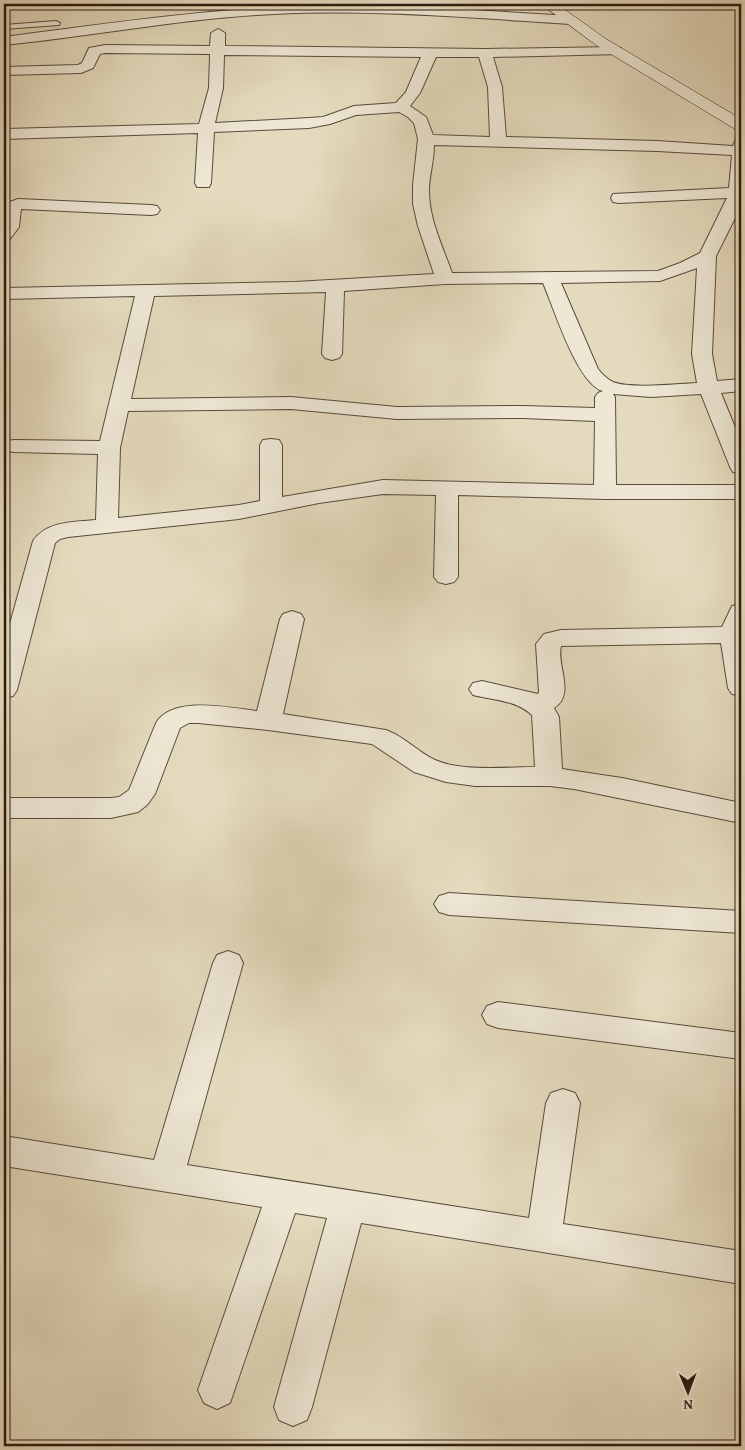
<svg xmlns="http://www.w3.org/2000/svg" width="745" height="1450" font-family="'Gentium Book Plus',serif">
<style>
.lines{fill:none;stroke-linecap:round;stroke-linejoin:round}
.lane-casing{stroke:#5a4b3c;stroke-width:2}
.street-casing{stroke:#5a4b3c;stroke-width:2}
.secondary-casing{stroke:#2c1b11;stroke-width:1}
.lane{fill:#ede7d4;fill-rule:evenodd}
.street{fill:#ede7d4;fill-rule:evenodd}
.secondary{fill:#ede7d4;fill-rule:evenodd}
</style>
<rect width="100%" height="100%" fill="#e4dabd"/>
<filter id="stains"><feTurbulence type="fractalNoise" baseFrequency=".004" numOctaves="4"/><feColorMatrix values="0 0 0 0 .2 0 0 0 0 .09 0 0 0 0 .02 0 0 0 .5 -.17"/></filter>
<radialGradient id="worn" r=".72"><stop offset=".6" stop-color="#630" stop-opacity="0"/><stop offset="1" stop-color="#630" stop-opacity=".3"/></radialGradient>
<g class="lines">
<g class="lane-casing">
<polygon id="lane" points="56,21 60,23 59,25 4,29 4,25"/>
</g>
<g class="street-casing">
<g id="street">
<path d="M349 5 423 7 571 16 578 20 571 24C473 18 374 9 275 14 184 18 94 36 4 45V37C119 22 233 5 349 5Z"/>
<path d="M218 29 225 33V46L485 49 616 47 621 48 623 51 621 54 493 57 502 87 506 137 657 141 733 146 735 141 741 139V206L716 256 712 354 717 381 741 379V391L721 393 741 442V473L733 472 730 467 701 394 651 397 613 394 615 397 616 485H741V499H605L458 495V577L454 582 446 584 438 582 434 577 436 495 383 494 319 503 239 519 68 537 60 539 55 543 17 690 13 696 4 698V645L33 541C46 521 74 522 96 520L98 454 14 452 6 451 4 445 6 441 14 440 100 441 135 296 4 299V288L295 282 434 274 418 226 413 204V185L418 139 414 123 408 117 399 112 356 115 330 124 309 128 214 132 211 183 209 187H197L195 183 198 133 4 139V129L199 124 209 88 210 54 105 53 100 54 93 68 81 73 4 75V67L78 65 82 63 89 48 105 45 210 46 211 33ZM224 55 421 57 406 92 396 103 354 106 323 117 309 118 215 123 223 88ZM436 57H479L488 87 490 137 433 135 426 117 410 106 420 93ZM434 145 657 151 732 155 729 188 613 194 611 198 613 202 619 203 727 198 700 253 680 263 658 271 452 273C443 247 429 220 429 191 429 176 434 161 434 145ZM697 268 692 354 697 383C677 384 631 389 613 382 607 379 602 374 598 369L561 283 660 281ZM543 283C554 308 577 384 603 391L598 393 595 397V408L523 406 397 407 291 397 131 399 154 296 326 292 322 354 325 358 332 360 339 358 342 354 344 291 445 284ZM291 409 397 419 523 418 595 421 594 485 383 480 282 497V445L279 440 271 439 263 440 260 445V501L239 505 118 518 120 448 128 411Z"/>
<polygon points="18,199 151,205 157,206 160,210 157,214 151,215 21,209 19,227 10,239 4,240 5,207 7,203"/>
<path d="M741 604V696L732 694 728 688 721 643 561 646C556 665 576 694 554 708L559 717 562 769 622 778 741 803V823L574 789 550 786H475L446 782 414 772 372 744 268 730 198 723H189L180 728 155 794 147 805 138 812 111 818H4V798H111L119 797 129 790 156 723C173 695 230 708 257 711L280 619 283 614 292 611 301 614 304 619 283 714 386 730C405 737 418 752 435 760 463 772 506 767 535 767L532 715C516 700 493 700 473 695L469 689 473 683 482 681 538 694 539 692 536 644 544 634 561 630 722 627 732 606Z"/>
<polygon points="449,893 741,911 741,933 449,915 439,912 434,904 439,896"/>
<polygon points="228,951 239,955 243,963 187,1165 529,1218 546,1103 551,1093 563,1089 575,1093 580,1103 563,1224 741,1251 741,1284 361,1223 312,1407 307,1420 293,1426 279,1420 274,1407 327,1218 295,1213 230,1403 217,1409 204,1403 198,1390 262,1207 4,1166 4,1136 154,1160 213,963 217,955"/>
<polygon points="498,1002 741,1033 741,1059 498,1028 487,1024 482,1015 487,1006"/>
</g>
</g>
<g class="secondary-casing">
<polygon id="secondary" points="541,4 557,4 606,39 741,119 741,131 735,129 596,45"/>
</g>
<use href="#lane" class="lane"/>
<use href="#street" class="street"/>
<use href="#secondary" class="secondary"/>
</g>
<rect width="745" height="1450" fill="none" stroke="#e4dabd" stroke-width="20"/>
<rect x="5" y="5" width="735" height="1440" fill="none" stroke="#2c1b11" stroke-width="2.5"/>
<rect x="10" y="10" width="725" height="1430" fill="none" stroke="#2c1b11"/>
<g transform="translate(688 1392) rotate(179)" stroke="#ede7d4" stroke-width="4" paint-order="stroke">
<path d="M0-4L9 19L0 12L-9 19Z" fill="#2c1b11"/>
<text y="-8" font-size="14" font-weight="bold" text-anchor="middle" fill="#2c1b11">N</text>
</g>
<rect width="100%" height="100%" filter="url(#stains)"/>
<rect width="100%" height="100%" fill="url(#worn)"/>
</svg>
